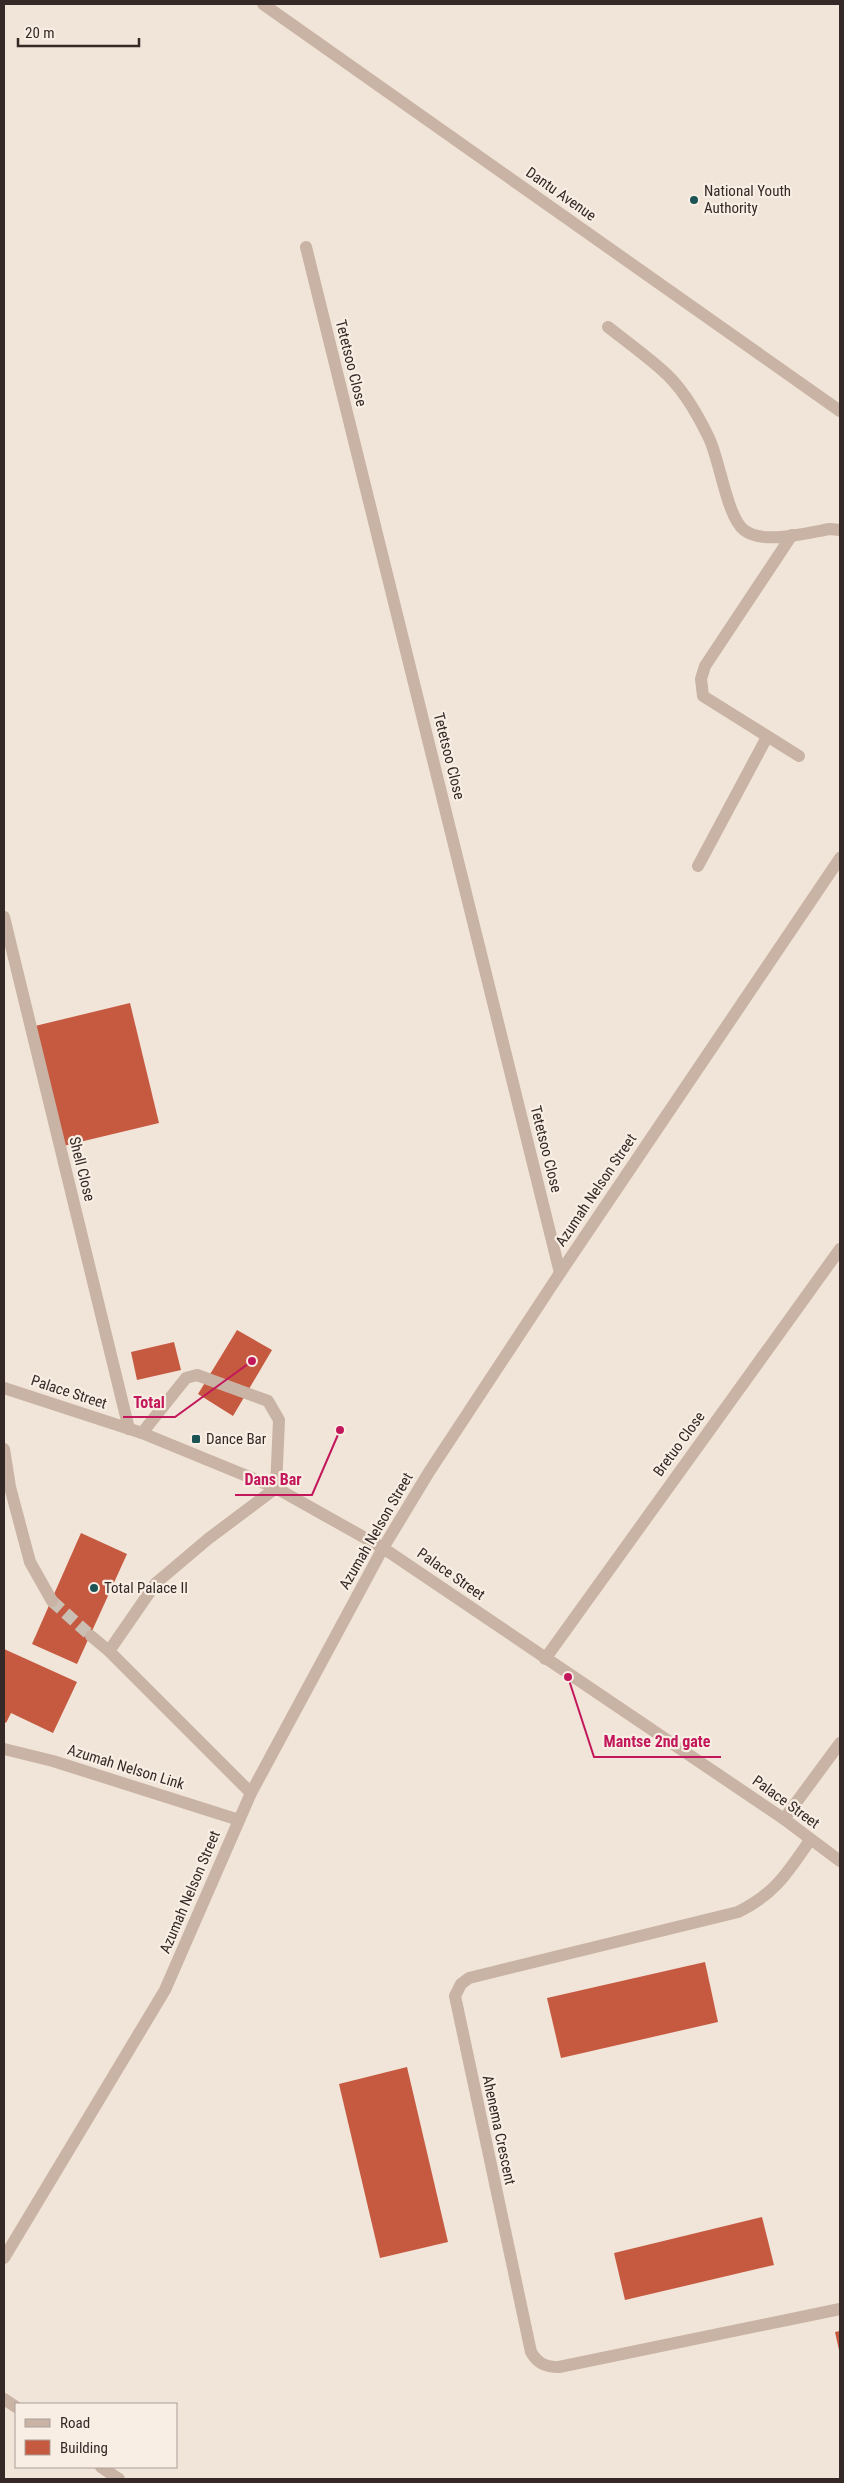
<svg xmlns="http://www.w3.org/2000/svg" width="844" height="2483" font-family="'Roboto Condensed',sans-serif">
<style>
.building{fill:#c65a41}
.lines{fill:none;stroke-linecap:round;stroke-linejoin:round}
.minor-tunnel{stroke:#cbbfb4;stroke-width:12;stroke-dasharray:12 6;stroke-linecap:butt}
.minor{stroke:#c8b3a4;stroke-width:12}
.poi-dot{fill:#1c5455;stroke:#f9eee4;stroke-width:2}
.labels{text-anchor:middle;stroke-width:4.5;stroke-linejoin:round;paint-order:stroke}
.poi-label{font-size:15px;fill:#342926;stroke:#f9eee4;text-anchor:start}
.street-label{font-size:15px;fill:#342926;stroke:#f9eee4}
.leader{fill:none;stroke:#c2185b;stroke-width:2}
.callout-dot{fill:#c2185b;stroke:#f9eee4;stroke-width:2}
.callout-label{font-size:16px;text-anchor:middle;font-weight:bold;fill:#c2185b;stroke:#f9eee4;stroke-width:4.5;stroke-linejoin:round;paint-order:stroke}
</style>
<rect width="100%" height="100%" fill="#f1e4d8"/>
<g class="building">
<polygon points="130,1003 159,1123 63,1146 35,1026"/>
<polygon points="237,1330 272,1350 233,1416 198,1394"/>
<polygon points="174,1342 181,1370 137,1380 131,1352"/>
<polygon points="81,1533 127,1554 77,1664 32,1644"/>
<polygon points="4,1649 77,1682 53,1733 11,1713 6,1723 4,1721"/>
<polygon points="705,1962 718,2022 561,2058 547,1998"/>
<polygon points="407,2067 448,2242 380,2258 339,2084"/>
<polygon points="762,2217 774,2265 625,2300 614,2253"/>
<polygon points="840,2331 840,2350 839,2350 835,2332"/>
</g>
<g class="lines">
<polyline class="minor-tunnel" points="52,1601 91,1636"/>
<g class="minor">
<polyline points="263,4 840,411"/>
<polyline points="306,247 560,1273"/>
<path d="M608 327C626 341 645 355 662 370 682 387 698 415 709 438 720 461 727 517 744 530 763 545 807 533 830 529L840 530"/>
<polyline points="792,535 705,666 701,679 703,696 799,756"/>
<polyline points="698,866 767,737"/>
<polyline points="4,917 129,1429"/>
<polyline points="4,1388 142,1433 276,1488 383,1548 784,1819 840,1861"/>
<polyline points="4,1449 10,1487 30,1562 52,1601"/>
<polyline points="91,1636 109,1651 156,1583 208,1539 276,1488 279,1420 268,1401 197,1375 186,1378 142,1433"/>
<polyline points="109,1651 251,1793"/>
<polyline points="545,1659 840,1249"/>
<polyline points="4,1749 53,1761 239,1820"/>
<polyline points="784,1819 840,1743"/>
<path d="M810 1840C788 1872 775 1894 738 1912L469 1978 461 1984 455 1996 531 2352C538 2364 546 2367 559 2367L840 2309"/>
<polyline points="4,2258 165,1990 251,1793 383,1548 429,1472 560,1273 840,858"/>
<polyline points="4,2399 16,2407"/>
<polyline points="101,2467 119,2479"/>
</g>
</g>
<g class="poi-dot">
<circle cx="694" cy="200" r="5"/>
<rect x="191" y="1434" width="10" height="10" rx="2.5"/>
<circle cx="94" cy="1588" r="5"/>
</g>
<g class="labels">
<g class="poi-label">
<text x="704" y="196">National Youth<tspan x="704" dy="17">Authority</tspan></text>
<text x="206" y="1444">Dance Bar</text>
<text x="104" y="1593">Total Palace II</text>
</g>
<g class="street-label">
<text transform="translate(561 194) rotate(35)" y="5">Dantu Avenue</text>
<text transform="translate(351 363) rotate(76)" y="5">Tetetsoo Close</text>
<text transform="translate(449 756) rotate(76)" y="5">Tetetsoo Close</text>
<text transform="translate(546 1149) rotate(76)" y="5">Tetetsoo Close</text>
<text transform="translate(82 1169) rotate(76)" y="5">Shell Close</text>
<text transform="translate(596 1190) rotate(-56)" y="5">Azumah Nelson Street</text>
<text transform="translate(69 1392) rotate(18)" y="5">Palace Street</text>
<text transform="translate(679 1444) rotate(-54)" y="5">Bretuo Close</text>
<text transform="translate(376 1531) rotate(-60)" y="5">Azumah Nelson Street</text>
<text transform="translate(451 1574) rotate(35)" y="5">Palace Street</text>
<text transform="translate(126 1767) rotate(17)" y="5">Azumah Nelson Link</text>
<text transform="translate(786 1802) rotate(36)" y="5">Palace Street</text>
<text transform="translate(190 1892) rotate(-67)" y="5">Azumah Nelson Street</text>
<text transform="translate(499 2130) rotate(78)" y="5">Ahenema Crescent</text>
</g>
</g>
<path class="leader" d="M252 1361L175 1417H123M340 1430L312 1495H235M568 1677L594 1757H721"/>
<g class="callout-dot">
<circle cx="252" cy="1361" r="5"/>
<circle cx="340" cy="1430" r="5"/>
<circle cx="568" cy="1677" r="5"/>
</g>
<g class="callout-label">
<text x="149" y="1408">Total</text>
<text x="273" y="1485">Dans Bar</text>
<text x="657" y="1747">Mantse 2nd gate</text>
</g>
<rect width="844" height="2483" fill="none" stroke="#342926" stroke-width="10"/>
<rect x="15" y="2403" width="162" height="65" fill="#f9eee4" stroke="#aa9f98"/>
<rect x="25" y="2419" width="25" height="8" fill="#c8b3a4" stroke="#aa9f98"/>
<text x="60" y="2428" font-size="15" fill="#342926">Road</text>
<rect x="25" y="2440" width="25" height="15" fill="#c65a41" stroke="#aa9f98"/>
<text x="60" y="2453" font-size="15" fill="#342926">Building</text>
<path d="M18 38v8h121v-8" fill="none" stroke="#342926" stroke-width="2.5"/>
<text x="25" y="38" font-size="15" fill="#342926" stroke="#f9eee4" stroke-width="4" paint-order="stroke">20 m</text>
</svg>
